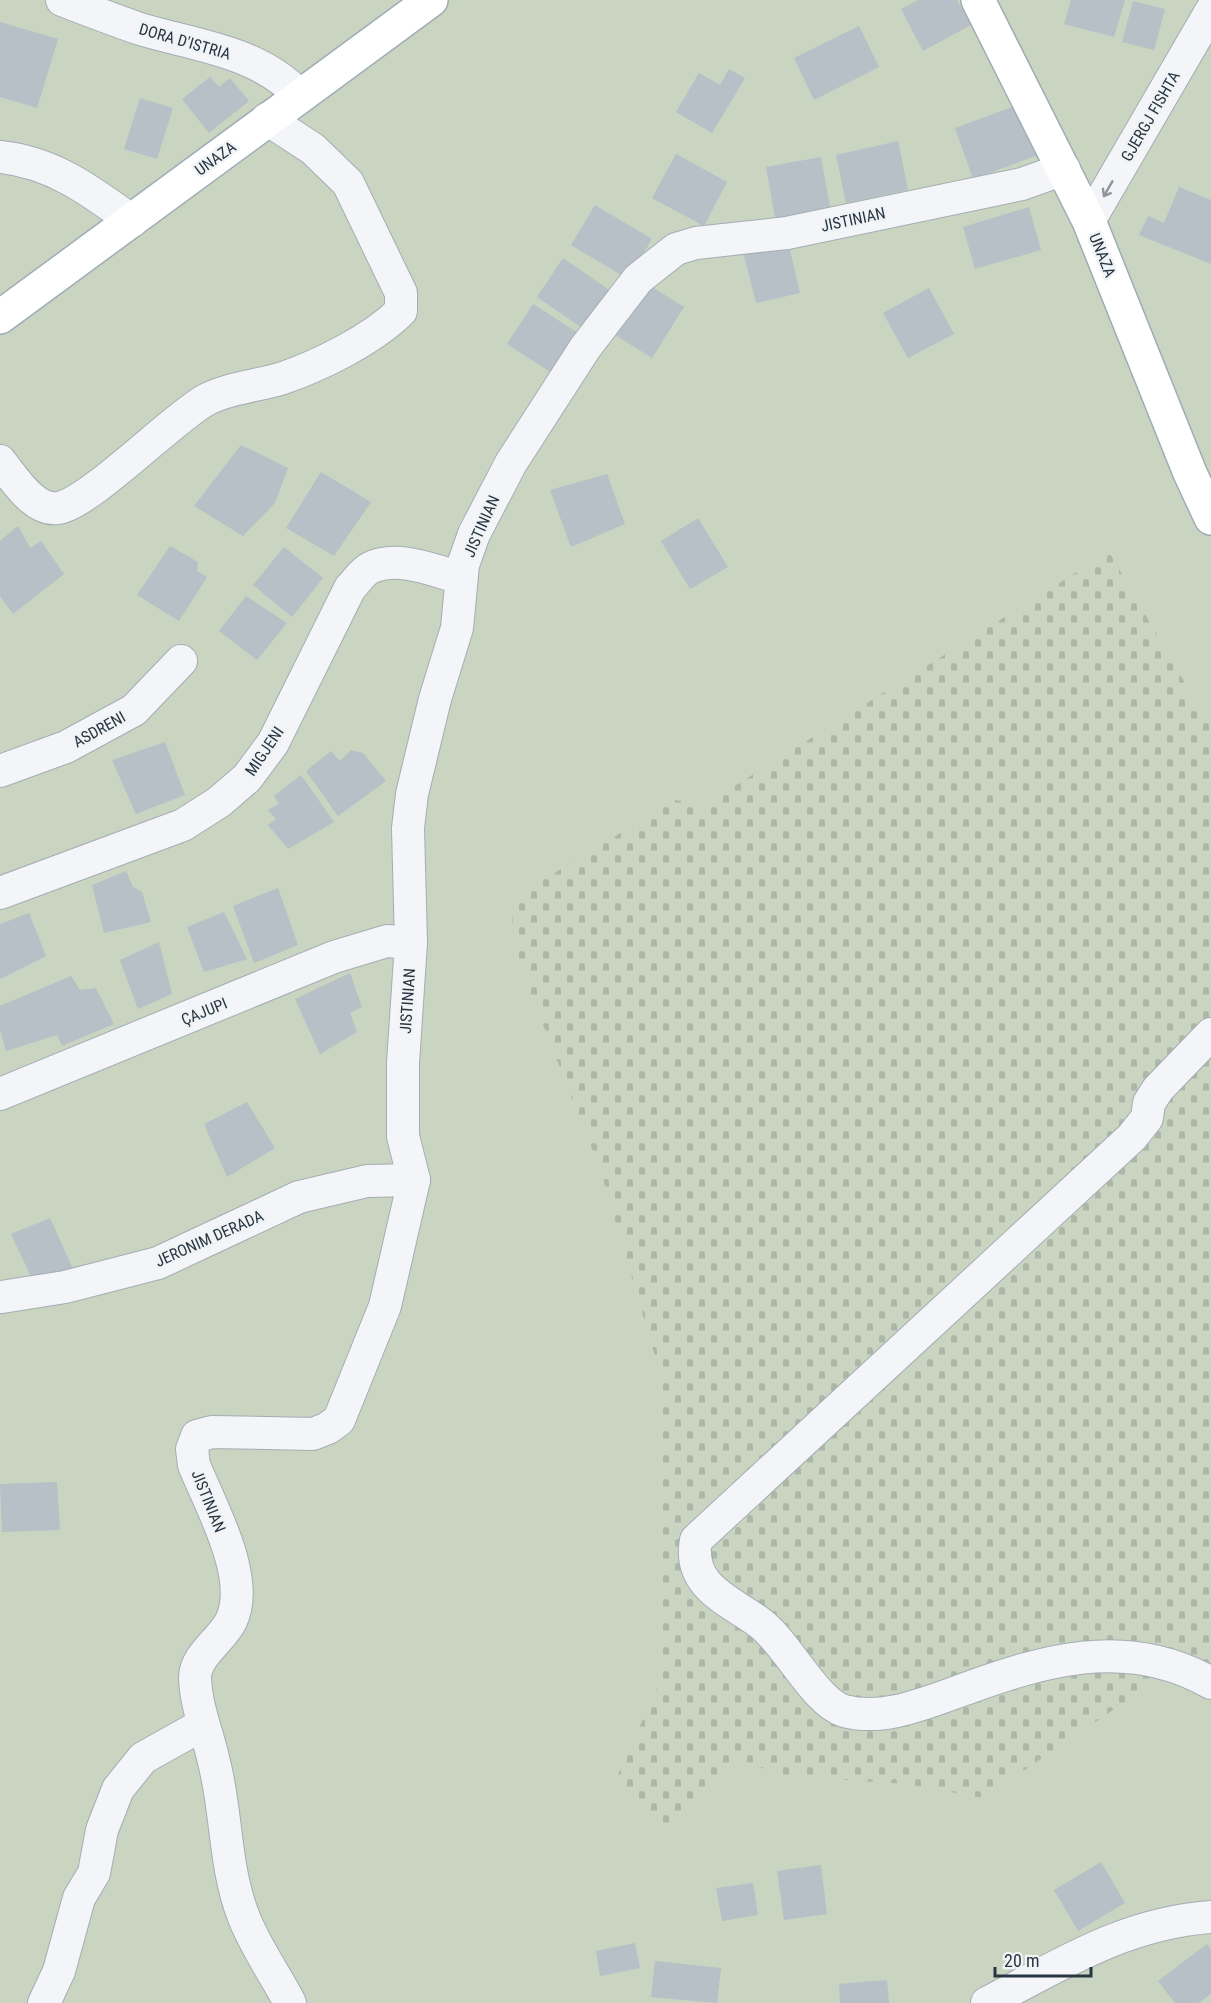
<svg xmlns="http://www.w3.org/2000/svg" width="1211" height="2003" font-family="'Roboto Condensed',sans-serif">
<style>
.green{fill:#c9d4c1}
.cemetery{fill:url(#cemetery-stones)}
.building{fill:#b7bfc7}
.lines{fill:none;stroke-linecap:round;stroke-linejoin:round}
.minor-casing{stroke:#a5adb4;stroke-width:34}
.major-casing{stroke:#9facb6;stroke-width:36}
.minor{stroke:#f3f5f8;stroke-width:32}
.major{stroke:#fff;stroke-width:33}
.oneway{stroke:#8e959d}
.labels{text-anchor:middle;stroke-width:5;stroke-linejoin:round;paint-order:stroke}
.street-label{font-size:16px;fill:#283542;stroke:#f0f4f7}
</style>
<defs>
<pattern id="cemetery-stones" width="16" height="16" patternUnits="userSpaceOnUse" patternTransform="scale(1.5)"><rect width="16" height="16" fill="#c9d4c1"/><path d="M2 7V4a2 2 0 0 1 4 0v3zM10 15v-3a2 2 0 0 1 4 0v3z" fill="#adb7a7"/></pattern>
</defs>
<rect width="100%" height="100%" fill="#e0e5ea"/>
<rect class="green" x="0" y="0" width="1211" height="2003"/>
<polygon class="cemetery" points="1109,552 1211,728 1211,1671 1163,1676 983,1798 907,1784 784,1776 736,1758 665,1826 614,1784 662,1677 657,1363 600,1169 527,984 511,935 514,902 528,889 675,800 704,805"/>
<g class="building">
<polygon points="918,0 957,0 971,25 923,51 901,9"/>
<polygon points="1071,0 1125,0 1114,37 1064,24"/>
<polygon points="1133,1 1165,9 1154,50 1122,42"/>
<polygon points="0,22 58,39 37,108 0,97"/>
<polygon points="859,26 879,67 814,100 794,58"/>
<polygon points="729,69 745,78 712,133 676,112 699,73 720,85"/>
<polygon points="210,77 219,87 230,78 249,101 209,133 182,99"/>
<polygon points="140,98 173,108 157,159 124,149"/>
<polygon points="1020,104 1038,155 973,179 955,128"/>
<polygon points="898,141 908,190 846,203 836,155"/>
<polygon points="676,154 727,182 704,226 652,198"/>
<polygon points="821,157 831,213 776,223 766,167"/>
<polygon points="1179,187 1211,200 1211,264 1139,235 1148,216 1164,223"/>
<polygon points="595,205 652,239 628,279 571,245"/>
<polygon points="1029,207 1041,250 975,269 963,227"/>
<polygon points="788,241 800,293 756,303 743,252"/>
<polygon points="563,258 615,294 588,332 537,297"/>
<polygon points="644,282 684,307 652,358 612,333"/>
<polygon points="929,288 954,334 908,358 883,313"/>
<polygon points="533,304 583,336 557,376 507,344"/>
<polygon points="241,445 288,468 275,503 243,536 194,506"/>
<polygon points="321,472 371,502 334,556 286,528"/>
<polygon points="607,474 625,524 571,547 550,490"/>
<polygon points="698,518 728,567 690,589 661,541"/>
<polygon points="18,526 30,548 41,541 64,574 13,614 0,596 0,541"/>
<polygon points="170,546 198,562 197,571 207,577 179,621 137,595"/>
<polygon points="284,547 323,578 292,617 253,585"/>
<polygon points="246,596 287,623 257,660 219,631"/>
<polygon points="165,742 185,795 136,814 112,760"/>
<polygon points="351,750 363,753 386,781 338,816 306,771 331,751 340,761"/>
<polygon points="301,775 334,822 288,849 268,825 276,819 268,810 279,804 274,796"/>
<polygon points="126,871 133,887 142,892 151,922 104,933 92,885"/>
<polygon points="278,888 298,945 254,963 233,906"/>
<polygon points="224,912 247,959 204,972 187,927"/>
<polygon points="29,913 46,956 0,979 0,924"/>
<polygon points="159,942 172,994 138,1009 120,960"/>
<polygon points="350,973 362,1007 350,1013 357,1032 320,1054 295,999"/>
<polygon points="71,976 80,990 96,988 114,1024 62,1046 57,1035 6,1051 0,1030 0,1006"/>
<polygon points="247,1102 275,1148 227,1177 204,1124"/>
<polygon points="50,1218 73,1269 36,1287 11,1234"/>
<polygon points="57,1482 60,1530 2,1532 0,1484"/>
<polygon points="1101,1862 1125,1903 1078,1931 1054,1890"/>
<polygon points="821,1865 827,1914 784,1920 777,1871"/>
<polygon points="753,1883 758,1915 722,1921 716,1888"/>
<polygon points="635,1943 640,1968 600,1976 596,1951"/>
<polygon points="1207,1944 1211,1950 1211,1994 1198,2003 1175,2003 1158,1981"/>
<polygon points="655,1961 721,1968 717,2003 651,1997"/>
<polygon points="887,1980 889,2003 840,2003 839,1984"/>
</g>
<g class="lines">
<g class="minor-casing">
<g id="minor">
<path d="M62 0C88 10 114 20 140 29 197 46 258 51 300 96"/>
<path d="M0 157C52 162 91 191 132 221"/>
<polyline points="1089,221 1211,11"/>
<path d="M0 461C13 477 34 512 58 508 88 504 169 422 204 401 227 388 258 386 283 378 321 365 373 339 401 311V293L348 183 313 149 267 119"/>
<polyline points="0,771 66,747 134,710 181,661"/>
<path d="M0 893 183 825 219 802 247 778 273 743 350 588C356 582 362 572 370 568 397 554 435 571 461 578"/>
<path d="M1211 1034 1158 1089 1149 1103 1147 1118 1132 1137 696 1540C687 1587 731 1601 760 1623 787 1643 815 1702 844 1711 881 1721 920 1705 954 1693 1040 1661 1126 1634 1211 1683"/>
<polyline points="0,1094 334,957 387,941 411,943"/>
<polyline points="2,1297 65,1287 158,1263 299,1197 367,1181 414,1180"/>
<polyline points="44,2003 59,1971 79,1898 94,1873 102,1830 118,1789 143,1758 202,1725"/>
<path d="M290 2003C275 1974 254 1945 243 1915 224 1865 227 1812 214 1762 208 1734 196 1707 195 1678 195 1655 222 1640 231 1621 252 1578 210 1505 194 1465L192 1449 197 1436 212 1432 313 1434 328 1428 339 1420 385 1306 414 1180 403 1136V1063L411 943 408 828 412 794 435 699 457 628 463 565 474 534 511 463 585 348 638 279 676 249 696 243 787 233 1022 184 1064 169"/>
<path d="M987 2003C1061 1964 1126 1923 1211 1917"/>
</g>
</g>
<g class="major-casing">
<g id="major">
<polyline points="978,0 1089,221 1190,473 1211,518"/>
<polyline points="0,317 431,0"/>
</g>
</g>
<use href="#minor" class="minor"/>
<use href="#major" class="major"/>
</g>
<defs><path id="oneway-shaft" d="M-6 0H5M1.5-3L5.5 0L1.5 3" fill="none" stroke-width="1.6" stroke-linecap="round" stroke-linejoin="round" transform="scale(1.5)"/></defs>
<use class="oneway" href="#oneway-shaft" transform="translate(1108 189) rotate(120)"/>
<g class="labels">
<g class="street-label">
<text transform="translate(185 41) rotate(16)" y="6">DORA D'ISTRIA</text>
<text transform="translate(1150 116) rotate(-60)" y="6">GJERGJ FISHTA</text>
<text transform="translate(215 158) rotate(-36)" y="6">UNAZA</text>
<text transform="translate(853 219) rotate(-12)" y="6">JISTINIAN</text>
<text transform="translate(1103 255) rotate(68)" y="6">UNAZA</text>
<text transform="translate(481 526) rotate(-66)" y="6">JISTINIAN</text>
<text transform="translate(99 729) rotate(-29)" y="6">ASDRENI</text>
<text transform="translate(264 751) rotate(-56)" y="6">MIGJENI</text>
<text transform="translate(407 1001) rotate(-86)" y="6">JISTINIAN</text>
<text transform="translate(204 1011) rotate(-22)" y="6">ÇAJUPI</text>
<text transform="translate(209 1238) rotate(-24)" y="6">JERONIM DERADA</text>
<text transform="translate(209 1501) rotate(68)" y="6">JISTINIAN</text>
</g>
</g>
<path d="M995 1967v9h96v-9" fill="none" stroke="#283542" stroke-width="3"/>
<text x="1004" y="1967" font-size="18" fill="#283542" stroke="#f0f4f7" stroke-width="4.5" paint-order="stroke">20 m</text>
</svg>
